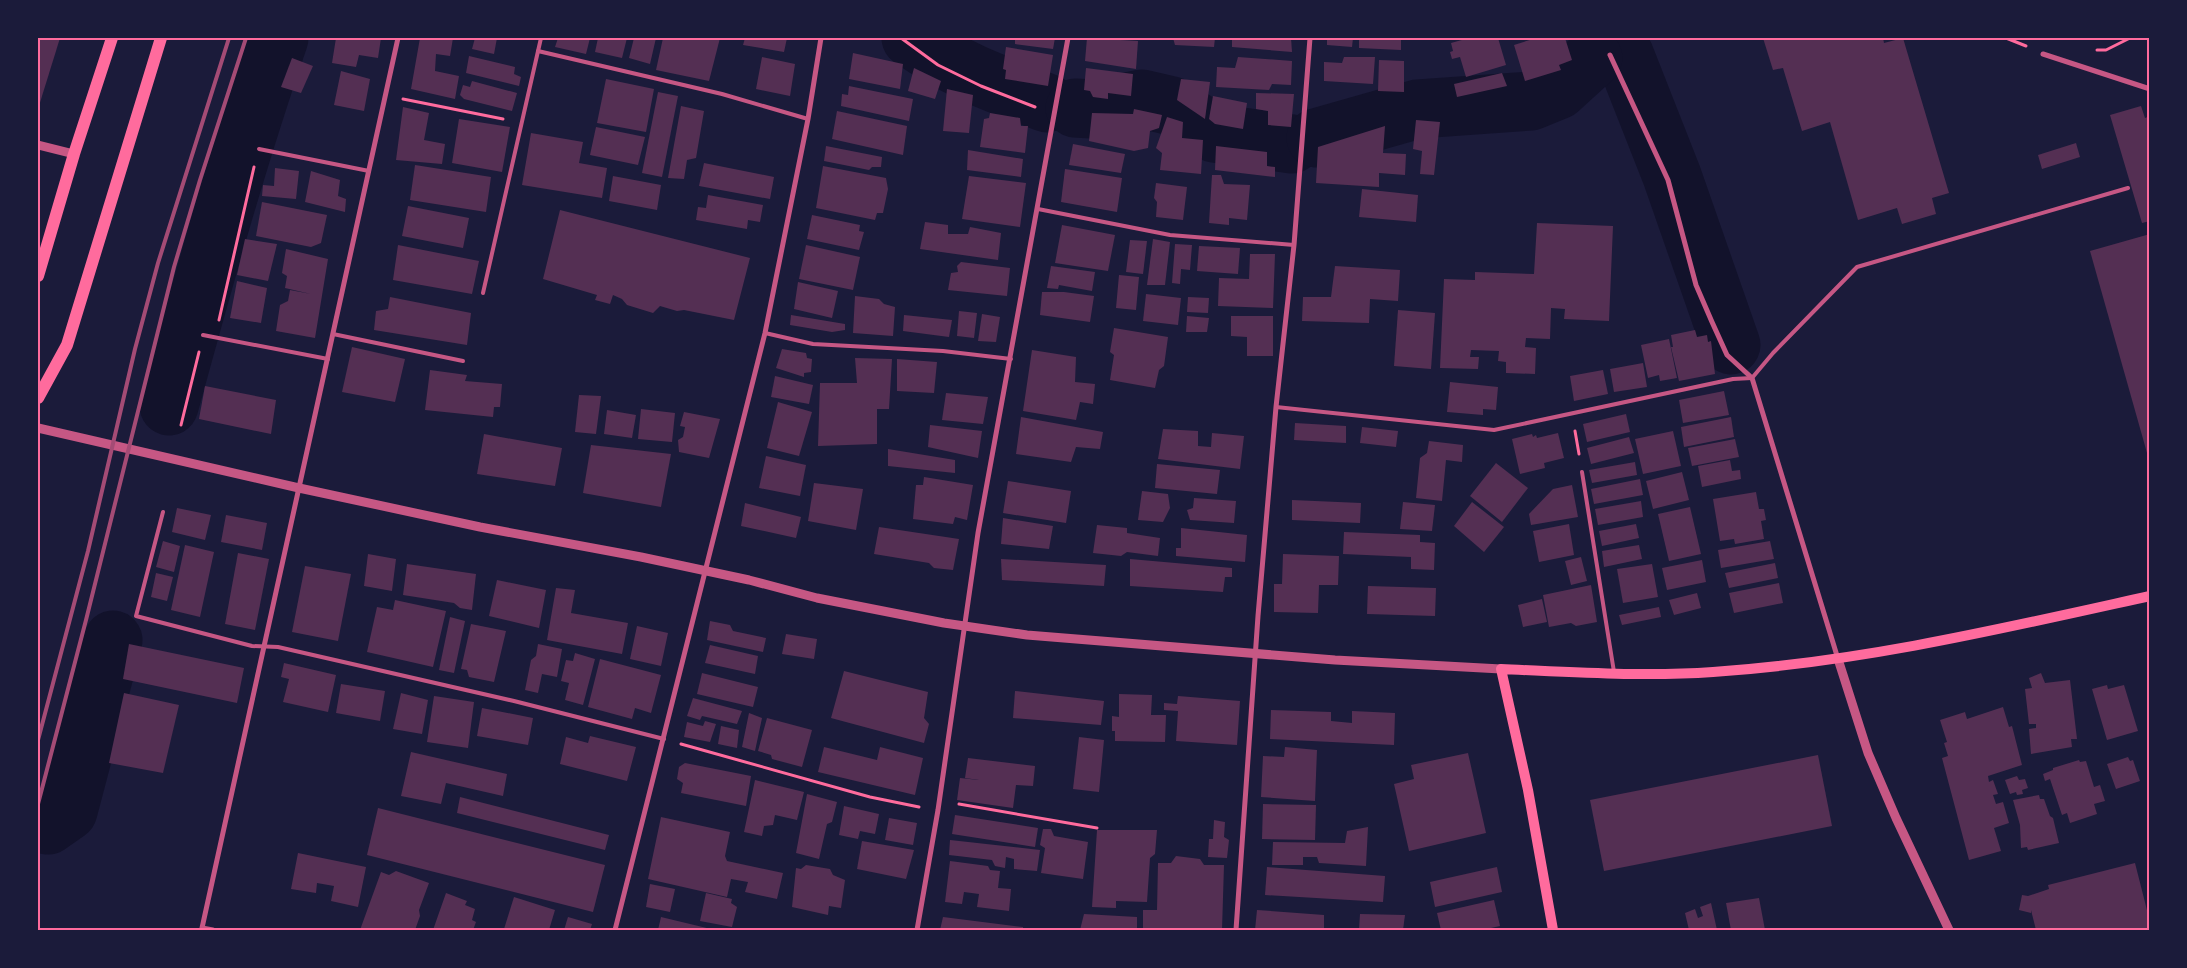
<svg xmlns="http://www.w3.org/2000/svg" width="2187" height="968" font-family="'IBM Plex Serif',serif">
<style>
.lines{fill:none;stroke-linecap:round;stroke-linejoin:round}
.river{stroke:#12122b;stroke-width:59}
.building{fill:#542f53}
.path{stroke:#ff6b9d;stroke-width:3}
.service{stroke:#c65784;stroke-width:4}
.minor{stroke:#c65784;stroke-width:5}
.tertiary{stroke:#c65784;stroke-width:9}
.secondary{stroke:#ff6b9d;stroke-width:10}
.primary{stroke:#ff6b9d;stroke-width:12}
.rail{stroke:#a44b75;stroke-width:4}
.neatline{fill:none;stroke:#ff6b9d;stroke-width:2}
</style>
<rect width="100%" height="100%" fill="#1b1b3a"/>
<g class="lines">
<g class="river">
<path d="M911 38C952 68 999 85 1047 103"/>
<polyline points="1613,43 1624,54 1672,176 1731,345"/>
<polyline points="1075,108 1092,109 1142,99 1172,106 1214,133 1292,144"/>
<polyline points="1316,138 1418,109 1531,101 1558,90 1593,58"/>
<path d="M169 406C203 282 237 159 279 38"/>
<polyline points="38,823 48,825 68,811 113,640"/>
</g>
</g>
<g class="building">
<polygon points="38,38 60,38 38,109"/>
<polygon points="336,38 381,38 378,58 359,55 356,67 332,63"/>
<polygon points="420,38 453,38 450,56 436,54 435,71 459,76 455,99 411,89"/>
<polygon points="475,38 497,38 494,54 472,49"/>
<polygon points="558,38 590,38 586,54 555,47"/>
<polygon points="598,38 627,38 622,58 595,52"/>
<polygon points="634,38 656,38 650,64 629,58"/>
<polygon points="663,38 720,38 709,81 656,70"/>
<polygon points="745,38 787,38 784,52 743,45"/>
<polygon points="1015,38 1055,38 1053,49 1015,44"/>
<polygon points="1087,38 1138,41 1136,69 1085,61"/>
<polygon points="1173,38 1215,38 1214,47 1175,45"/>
<polygon points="1232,38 1291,38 1292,52 1232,47"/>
<polygon points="1327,38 1353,38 1352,47 1327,45"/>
<polygon points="1359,38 1401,38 1401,50 1359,48"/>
<polygon points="1469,38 1498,38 1506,65 1466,77 1460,57 1452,59 1450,52 1453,51 1451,43"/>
<polygon points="1536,38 1565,38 1572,60 1559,65 1561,70 1525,81 1514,45"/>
<polygon points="1763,38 1883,38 1884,43 1903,38 1949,193 1932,198 1936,214 1902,224 1897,208 1858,220 1830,122 1802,131 1783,68 1773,70"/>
<polygon points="1006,47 1053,55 1048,86 1005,79 1006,70 1003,69"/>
<polygon points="853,53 903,64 900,89 849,79"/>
<polygon points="469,56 515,67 514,74 521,77 519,86 466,73"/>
<polygon points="762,57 795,64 790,96 756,89"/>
<polygon points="1238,57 1292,61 1291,85 1272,84 1269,90 1216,87 1217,67 1235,68"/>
<polygon points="1344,57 1375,57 1373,84 1324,81 1324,62 1342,63"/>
<polygon points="292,58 313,66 301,93 281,87"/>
<polygon points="1379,60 1404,61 1404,92 1378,91"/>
<polygon points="914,68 941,81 935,99 908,91"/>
<polygon points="1086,68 1133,74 1131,96 1108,93 1108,99 1093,97 1090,91 1084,90"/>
<polygon points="341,71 370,79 364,111 334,105"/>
<polygon points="1502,73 1507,86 1457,97 1454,84"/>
<polygon points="606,79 654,89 646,132 597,123"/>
<polygon points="1181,79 1210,82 1205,119 1177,100"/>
<polygon points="472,81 517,93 512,111 464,99 460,95 463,85 470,87"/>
<polygon points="849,86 913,99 909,121 841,106 842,94 848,95"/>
<polygon points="947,89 973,95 969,133 943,131"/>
<polygon points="658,92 678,96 662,177 642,173"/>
<polygon points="1256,93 1294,94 1291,127 1268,125 1268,111 1256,109"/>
<polygon points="1213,96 1247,103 1243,129 1215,124 1209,119"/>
<polygon points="681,106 704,111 696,158 687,160 684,179 668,178"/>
<polygon points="2141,106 2145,118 2150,116 2150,221 2142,223 2110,115"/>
<polygon points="403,107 429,113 424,140 445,144 442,164 396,160"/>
<polygon points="1134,109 1162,115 1159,128 1150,131 1148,148 1134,151 1089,141 1092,113 1133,114"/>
<polygon points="837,111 907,126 903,155 832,139"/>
<polygon points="990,113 1020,118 1021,126 1028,126 1025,153 980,147 984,119 989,118"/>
<polygon points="1167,117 1183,122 1182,138 1203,140 1201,174 1160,170 1162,153 1156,148"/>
<polygon points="459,119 510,127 502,172 452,163"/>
<polygon points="1416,120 1440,122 1434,175 1420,174 1422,151 1413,149"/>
<polygon points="1385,126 1383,153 1406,154 1405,175 1379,173 1379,187 1316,183 1318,147"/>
<polygon points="596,127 645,137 638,165 590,155"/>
<polygon points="531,133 583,142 579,163 607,168 602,198 522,185"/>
<polygon points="2076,143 2080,157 2042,169 2038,155"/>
<polygon points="1073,144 1125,154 1121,173 1069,165"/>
<polygon points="826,146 882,157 881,167 872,167 869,170 824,161"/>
<polygon points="1216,146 1267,152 1267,166 1275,167 1275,177 1215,170"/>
<polygon points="968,150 1023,159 1021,177 967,170"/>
<polygon points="704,163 774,177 770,199 699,186"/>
<polygon points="415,165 491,177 486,212 410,200"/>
<polygon points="823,166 886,178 888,189 883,213 877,213 875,220 816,208"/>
<polygon points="275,168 299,171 296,199 262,196 263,185 274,186"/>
<polygon points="1065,169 1122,178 1117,212 1061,202"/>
<polygon points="311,171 340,180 338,196 346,199 345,212 305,202"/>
<polygon points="1212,175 1221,175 1224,184 1250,185 1247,220 1229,218 1229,225 1209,223"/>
<polygon points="613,176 661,185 657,210 609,201"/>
<polygon points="969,176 1026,183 1020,227 962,219"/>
<polygon points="1156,183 1187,187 1183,220 1156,217 1157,202 1154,198"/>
<polygon points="1362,189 1418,195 1416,222 1359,217"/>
<polygon points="708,195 763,205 760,222 748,220 747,229 696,220 698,207 706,208"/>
<polygon points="262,202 327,215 321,243 311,247 256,236"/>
<polygon points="408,206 469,218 463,248 402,236"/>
<polygon points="560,210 750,258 734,320 684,310 677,311 660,306 653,313 627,305 622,299 613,295 610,304 595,300 597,295 543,279"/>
<polygon points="812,215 860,225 859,231 864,232 859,250 807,239"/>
<polygon points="925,222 948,225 948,234 968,234 970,227 1001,233 998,260 920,249"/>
<polygon points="1537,223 1613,226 1609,321 1564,319 1565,309 1551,308 1550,339 1526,338 1525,347 1536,348 1535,374 1506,373 1506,362 1498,361 1499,351 1471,350 1470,357 1479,357 1478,369 1440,368 1444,279 1475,280 1475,272 1534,274"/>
<polygon points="1062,225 1115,235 1108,271 1055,263"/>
<polygon points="2150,234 2150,460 2149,460 2090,251"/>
<polygon points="245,239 277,244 268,281 237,275"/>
<polygon points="1153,239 1170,242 1165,285 1147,285"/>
<polygon points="1130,240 1147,241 1143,274 1126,272"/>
<polygon points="1175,244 1192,245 1190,270 1181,269 1180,284 1172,283"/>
<polygon points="398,245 479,261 472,294 393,280"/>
<polygon points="806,245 860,257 853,290 799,279"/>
<polygon points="1199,246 1240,248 1238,274 1197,271"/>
<polygon points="286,249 328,259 315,338 276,331 280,305 288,301 290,290 311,294 285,288 287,276 282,273"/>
<polygon points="1250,254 1275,254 1273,308 1218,306 1219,278 1249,279"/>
<polygon points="961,262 1010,268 1007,296 948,290 951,273 958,272 957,266"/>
<polygon points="1051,266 1095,272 1092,291 1059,285 1058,289 1047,288"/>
<polygon points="1335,266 1400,270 1398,301 1370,299 1369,323 1302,321 1303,297 1331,297"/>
<polygon points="1119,275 1139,277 1136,310 1116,308"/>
<polygon points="237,281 267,288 261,323 230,318"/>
<polygon points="798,282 838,291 832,318 794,309"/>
<polygon points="1042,292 1064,292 1094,296 1090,322 1040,315"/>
<polygon points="1146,294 1181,298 1178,325 1143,321"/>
<polygon points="855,296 879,299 884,304 895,307 893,336 853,333"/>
<polygon points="390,297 471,313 467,345 374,330 376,311 388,309"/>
<polygon points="1188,297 1209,298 1208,313 1187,312"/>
<polygon points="1398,310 1435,313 1431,369 1394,366"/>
<polygon points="959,311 977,313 974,338 957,336"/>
<polygon points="982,314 1000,317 996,342 978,341"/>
<polygon points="791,315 845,324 845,330 832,332 790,325"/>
<polygon points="904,315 952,320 949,337 903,331"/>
<polygon points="1187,316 1209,318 1207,332 1186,332"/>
<polygon points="1231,316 1273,316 1273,356 1247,356 1247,337 1231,336"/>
<polygon points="1114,328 1168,337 1164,366 1159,370 1155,388 1110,380 1114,355 1110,352"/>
<polygon points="1695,330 1697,337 1707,335 1708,342 1711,341 1715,374 1679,381 1671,347 1673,347 1671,335"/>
<polygon points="1669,339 1677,378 1660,381 1659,375 1648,378 1641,345"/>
<polygon points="352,347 405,359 395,402 342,392"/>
<polygon points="782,349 806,353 807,358 812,359 811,372 804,373 804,377 776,368"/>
<polygon points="1032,350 1076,357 1075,382 1095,384 1093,404 1080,402 1076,420 1023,411"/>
<polygon points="855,358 892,359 889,409 877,409 877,444 818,446 820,383 857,383"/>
<polygon points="897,359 937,362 934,393 897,391"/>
<polygon points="1643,363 1647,387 1614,392 1610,369"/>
<polygon points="430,370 467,375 465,381 502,384 500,407 494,407 493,417 425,410"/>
<polygon points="1603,370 1608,394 1574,401 1570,376"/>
<polygon points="775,376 813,385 809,404 771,397"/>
<polygon points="1450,382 1498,387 1496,410 1483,409 1483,415 1447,412"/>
<polygon points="205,386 276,400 271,434 199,419"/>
<polygon points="1724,391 1729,415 1683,423 1679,400"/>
<polygon points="946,393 988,397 983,424 942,420"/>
<polygon points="579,395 601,396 596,434 575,432"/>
<polygon points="778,402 812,412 799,456 767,448"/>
<polygon points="641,409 675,413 672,442 638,439"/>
<polygon points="607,410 636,415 632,438 604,434"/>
<polygon points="684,412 720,419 709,458 679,452 678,440 683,437 685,427 680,426"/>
<polygon points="1626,414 1630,432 1587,442 1583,424"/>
<polygon points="1021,417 1103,432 1100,449 1076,447 1071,462 1016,454"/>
<polygon points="1731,417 1734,437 1684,447 1681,427"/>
<polygon points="1295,423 1346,426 1346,443 1294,440"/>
<polygon points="930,425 982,431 978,458 928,447"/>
<polygon points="1362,427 1398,431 1396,447 1360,443"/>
<polygon points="1163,429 1198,431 1198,446 1211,447 1212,433 1244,436 1240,469 1158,459"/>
<polygon points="1673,431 1681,466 1643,474 1635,439"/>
<polygon points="1558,433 1564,458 1544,463 1545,468 1520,474 1512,439 1532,434 1533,437 1536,435 1537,438"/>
<polygon points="484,434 562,448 555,486 477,474"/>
<polygon points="1629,437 1634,453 1591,464 1587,448"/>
<polygon points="1735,439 1739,457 1692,466 1688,448"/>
<polygon points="1429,441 1463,445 1462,462 1446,460 1442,501 1416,498 1420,458 1427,453"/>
<polygon points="591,445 671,454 661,507 583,493"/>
<polygon points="888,449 955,460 955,473 888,466"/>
<polygon points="766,456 806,465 800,496 759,488"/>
<polygon points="1730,460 1732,471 1740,470 1741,479 1702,487 1698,466"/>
<polygon points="1635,462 1637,475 1592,483 1589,470"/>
<polygon points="1496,463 1528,488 1502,522 1470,496"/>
<polygon points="1157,464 1220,470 1217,494 1155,488"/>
<polygon points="1682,472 1689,500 1653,509 1646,481"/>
<polygon points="924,477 973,485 967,520 955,517 953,524 913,519 916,485 923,485"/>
<polygon points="1640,479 1643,495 1594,504 1591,489"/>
<polygon points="1008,481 1071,491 1066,523 1003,513"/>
<polygon points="814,483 863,489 856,530 808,521"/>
<polygon points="1572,485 1578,517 1531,525 1529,514 1553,489"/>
<polygon points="1142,491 1168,494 1170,508 1163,522 1138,520"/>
<polygon points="1756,492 1759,509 1764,509 1766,520 1761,521 1764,539 1735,544 1734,539 1720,541 1713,499"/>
<polygon points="1194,498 1236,501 1234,523 1190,520 1187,510 1193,508"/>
<polygon points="1292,500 1361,503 1360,523 1292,520"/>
<polygon points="1641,501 1643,517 1598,525 1595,509"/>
<polygon points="1403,502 1435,505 1432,531 1400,529"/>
<polygon points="1472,502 1504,527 1484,552 1454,526"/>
<polygon points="745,503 801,517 796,538 741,526"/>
<polygon points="1690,507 1701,554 1669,561 1658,514"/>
<polygon points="177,508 211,515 205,540 172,532"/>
<polygon points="226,515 267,523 262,550 221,542"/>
<polygon points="1003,518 1053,526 1049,549 1001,544"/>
<polygon points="1569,524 1574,555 1539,562 1533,531"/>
<polygon points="1636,524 1639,538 1602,546 1599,531"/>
<polygon points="1097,525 1127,528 1127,533 1160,538 1158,556 1127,552 1121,556 1093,553"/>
<polygon points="879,527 959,539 953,570 934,568 929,563 874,554"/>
<polygon points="1181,528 1247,535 1245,562 1176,556 1176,548 1181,548"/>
<polygon points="1344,532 1420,535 1420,542 1435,543 1434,570 1411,569 1411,557 1343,554"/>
<polygon points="163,541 180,546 174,572 156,567"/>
<polygon points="1770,541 1774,559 1721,568 1718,550"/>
<polygon points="185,545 214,552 200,617 171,610"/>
<polygon points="1639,545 1642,559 1604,567 1602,551"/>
<polygon points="238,553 269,559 255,630 225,624"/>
<polygon points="368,554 396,559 392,591 364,586"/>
<polygon points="1283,554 1339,556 1338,585 1319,585 1318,613 1274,612 1274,584 1282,584"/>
<polygon points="1581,557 1587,581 1571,585 1565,561"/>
<polygon points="1001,559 1106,565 1104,586 1002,580"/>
<polygon points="1130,559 1232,568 1232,577 1225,577 1223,592 1130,586"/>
<polygon points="1702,560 1706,582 1667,590 1662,568"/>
<polygon points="1775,563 1778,578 1729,588 1725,573"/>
<polygon points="407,564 476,574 472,610 460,608 454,603 403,595"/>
<polygon points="1652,564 1658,597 1623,603 1617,569"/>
<polygon points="305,566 351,574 338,641 292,632"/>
<polygon points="156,573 173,577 167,601 151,597"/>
<polygon points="497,580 546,590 539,628 489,616"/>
<polygon points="1779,583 1783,603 1734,613 1729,593"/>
<polygon points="1591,585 1597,622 1576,626 1571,623 1549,627 1543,595"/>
<polygon points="1368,586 1436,588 1435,616 1367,614"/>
<polygon points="556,588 575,590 571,613 628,623 622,654 547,640"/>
<polygon points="1697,593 1701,608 1674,615 1669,600"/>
<polygon points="1542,599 1547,622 1523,627 1518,605"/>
<polygon points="395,600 446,611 433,667 367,652 377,607 393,610"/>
<polygon points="1659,607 1661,617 1622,625 1619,615"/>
<polygon points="450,617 465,621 454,673 439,670"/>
<polygon points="710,621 730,625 733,631 766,638 763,652 707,640"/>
<polygon points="471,624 506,631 494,682 469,677 467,670 461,669"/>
<polygon points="637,626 668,633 661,666 630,659"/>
<polygon points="786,634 817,639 814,659 782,654"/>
<polygon points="129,644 244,668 237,703 123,679"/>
<polygon points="538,644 562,649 557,677 542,674 538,693 525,690 531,660 536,656"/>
<polygon points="710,645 758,656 755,674 705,663"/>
<polygon points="575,653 595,659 583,705 565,700 569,683 561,681 566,660 573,661"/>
<polygon points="600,659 661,675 651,713 635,708 632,719 588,707"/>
<polygon points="284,663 336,675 328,712 283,702 289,679 281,677"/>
<polygon points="844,671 928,692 924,718 929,724 924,743 831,718"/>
<polygon points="702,673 758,687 753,707 697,694"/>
<polygon points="2041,673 2045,683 2070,680 2077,739 2071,739 2072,747 2031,754 2029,729 2036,728 2036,724 2029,724 2025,689 2032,688 2029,678"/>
<polygon points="341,684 385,691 380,721 336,713"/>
<polygon points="2107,685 2108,689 2124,685 2138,731 2107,740 2092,689"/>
<polygon points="1015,691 1104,701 1101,725 1013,718"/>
<polygon points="124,693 179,705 163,773 109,763"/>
<polygon points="401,693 428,700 422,734 393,729"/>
<polygon points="1119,694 1152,695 1151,715 1166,715 1165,742 1115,741 1115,731 1112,731 1112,716 1119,717"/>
<polygon points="434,696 474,702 468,748 427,742"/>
<polygon points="1178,696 1240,701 1237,745 1176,741 1178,711 1164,710 1164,703 1177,704"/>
<polygon points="693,698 742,711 737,724 702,716 700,720 687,716"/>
<polygon points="2003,707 2009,727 2012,726 2022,765 1988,776 1989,782 1993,780 1998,794 1993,795 1996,804 2003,802 2009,823 1994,828 2001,851 1969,860 1942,758 1948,756 1944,743 1947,742 1940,720 1965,712 1967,719"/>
<polygon points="482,708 533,718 528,745 477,736"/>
<polygon points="1271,710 1331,712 1331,721 1352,723 1352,711 1395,713 1394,745 1270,739"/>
<polygon points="749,713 762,718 755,751 742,747"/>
<polygon points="767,718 812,730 802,767 772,759 771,755 758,751"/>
<polygon points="705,721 716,724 710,742 684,737 687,722 703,726"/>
<polygon points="721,726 739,730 737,748 718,744"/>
<polygon points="590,736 636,747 627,781 560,764 566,737 588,743"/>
<polygon points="1079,737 1104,740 1099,792 1073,789"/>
<polygon points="824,747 877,760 880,747 923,758 915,795 818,772"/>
<polygon points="1285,747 1317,750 1315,801 1261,797 1263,756 1284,757"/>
<polygon points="411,752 507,774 503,796 446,783 441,804 401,796"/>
<polygon points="1468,753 1486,833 1409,851 1394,784 1414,779 1411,765"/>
<polygon points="1818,755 1832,826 1604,871 1590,800"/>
<polygon points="2128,757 2130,761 2133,760 2140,781 2116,789 2107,764"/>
<polygon points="968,758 1035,766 1033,786 1016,785 1013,808 957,800 960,778 979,780 965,778"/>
<polygon points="2079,760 2080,762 2086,761 2094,787 2100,785 2105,801 2094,804 2097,814 2070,823 2067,813 2062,815 2050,779 2045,781 2043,774 2053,770 2053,768"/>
<polygon points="685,763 751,776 746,806 681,793 683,783 677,779 679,767"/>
<polygon points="2017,776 2019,780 2025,779 2028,788 2022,790 2023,794 2017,795 2016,792 2010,794 2005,780"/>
<polygon points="755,780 804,792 797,820 775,815 773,825 764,826 762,836 744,832"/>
<polygon points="807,794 837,802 832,822 827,824 819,859 796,853"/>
<polygon points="2039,795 2040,799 2044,799 2050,816 2053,818 2059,843 2028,850 2027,847 2021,848 2020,825 2013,800"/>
<polygon points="460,797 609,835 605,850 457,813"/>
<polygon points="1263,804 1316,805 1315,840 1262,839"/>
<polygon points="844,806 879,814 875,834 860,831 858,839 839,835"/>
<polygon points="378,808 605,865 593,912 367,855"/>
<polygon points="955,815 1038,828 1035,847 952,834"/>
<polygon points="661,817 730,832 725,856 727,861 783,873 777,899 745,892 748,882 731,879 727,897 648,879"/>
<polygon points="889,818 917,823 913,845 885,840"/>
<polygon points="1214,820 1225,822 1224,837 1229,840 1227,858 1208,857 1209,839 1213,839"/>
<polygon points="1368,827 1366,866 1319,863 1317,857 1303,857 1303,865 1272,865 1273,842 1345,843 1347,831"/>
<polygon points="1043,829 1051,829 1054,836 1088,842 1083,879 1041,873 1045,848 1040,845"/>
<polygon points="1097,830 1157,830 1155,854 1150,858 1147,902 1116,901 1116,908 1092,907"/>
<polygon points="950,840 1040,850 1037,871 1014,869 1014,859 1006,857 1005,868 995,866 992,860 949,855"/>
<polygon points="862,841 914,850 906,879 857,869"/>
<polygon points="298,853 366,867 358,907 331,901 334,886 317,883 316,893 291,889"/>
<polygon points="1176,856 1200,859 1204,865 1224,865 1222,930 1143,930 1143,910 1157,910 1158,863 1171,863"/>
<polygon points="950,861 988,866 990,870 1000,871 998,888 1011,889 1009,911 977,907 979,894 964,892 962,904 945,902"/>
<polygon points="2135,863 2150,922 2150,930 2036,930 2031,910 2031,913 2019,910 2022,895 2028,896 2049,889 2048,885"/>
<polygon points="806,865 830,869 833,875 845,880 841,908 829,906 828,915 792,907 796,868 801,869"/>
<polygon points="1267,867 1385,876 1383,902 1265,895"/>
<polygon points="1497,867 1502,892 1435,907 1430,882"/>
<polygon points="396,871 429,883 419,910 420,916 415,930 360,930 381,872 389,875"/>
<polygon points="650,884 675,889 670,912 646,907"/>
<polygon points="446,893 467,901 465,905 475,909 472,920 476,922 473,930 433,930"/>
<polygon points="706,893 732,899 731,903 737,907 732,927 700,921"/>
<polygon points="514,897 555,910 549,930 504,929"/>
<polygon points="1759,898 1765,930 1731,930 1726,903"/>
<polygon points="1494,900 1500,926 1482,930 1441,930 1437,913"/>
<polygon points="1711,903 1717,930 1689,930 1685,913 1695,909 1698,918 1703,916 1700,907"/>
<polygon points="1257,910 1324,915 1324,930 1255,930"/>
<polygon points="1084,914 1137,917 1137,930 1080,930"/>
<polygon points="1360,914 1405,915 1403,930 1359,930"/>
<polygon points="568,917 592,924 590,930 564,930"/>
<polygon points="661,917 715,930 658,930"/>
<polygon points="943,917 1023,927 1023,930 940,930"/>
</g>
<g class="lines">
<g class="path">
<polyline points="901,38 938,65 981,86 1035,107"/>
<polyline points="2006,38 2026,46"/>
<polyline points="2097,50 2106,50 2130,38"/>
<polyline points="403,99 503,119"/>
<polyline points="219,320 254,167"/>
<polyline points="181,425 199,352"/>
<polyline points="1575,431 1579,454"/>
<polyline points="681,744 870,797 919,807"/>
<polyline points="959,804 1097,828"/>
</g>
<g class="service">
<polyline points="538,51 722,94 808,119"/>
<polyline points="259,149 369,171"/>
<polyline points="1038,209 1170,235 1294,245"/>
<polyline points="483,293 541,38"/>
<polyline points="765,333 813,344 943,351 1011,359"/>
<polyline points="333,334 463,361"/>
<polyline points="203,335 328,359"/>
<polyline points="1276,407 1494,430 1733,379 1752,378 1773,353 1857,267 2128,188"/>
<polyline points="1582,472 1614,672"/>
<polyline points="163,512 136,616 252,646 278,647 514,701 664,739"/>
</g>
<g class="minor">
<polyline points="2043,54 2150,89"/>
<polyline points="1610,55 1668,180 1696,285 1712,322 1727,355 1752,378 1838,659"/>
<polyline points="213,930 202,928 398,38"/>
<polyline points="615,930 765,333 808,119 821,38"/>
<polyline points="917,930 938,810 978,533 1068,38"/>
<polyline points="1236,930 1258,616 1276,407 1294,245 1310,38"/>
</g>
<g class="tertiary">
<polyline points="38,145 74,154"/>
<polyline points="38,428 299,488 480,527 641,557 749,580 817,598 944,623 1027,635 1335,660 1501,669"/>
<polyline points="1838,659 1868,753 1896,818 1949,930"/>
</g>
<path class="secondary" d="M1553 930 1528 790 1501 669C1571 672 1643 677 1713 672 1861 662 2005 628 2150 596"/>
<g class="primary">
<polyline points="38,276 74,154 112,38"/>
<polyline points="38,398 67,345 161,38"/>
</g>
<g class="rail">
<polyline points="38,740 88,551 135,349 158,263 229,38"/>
<polyline points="38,804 86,620 174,267 200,180 246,38"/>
</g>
</g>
<rect width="2187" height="968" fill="none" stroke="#1b1b3a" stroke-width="78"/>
<rect x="39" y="39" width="2109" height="890" class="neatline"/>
</svg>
